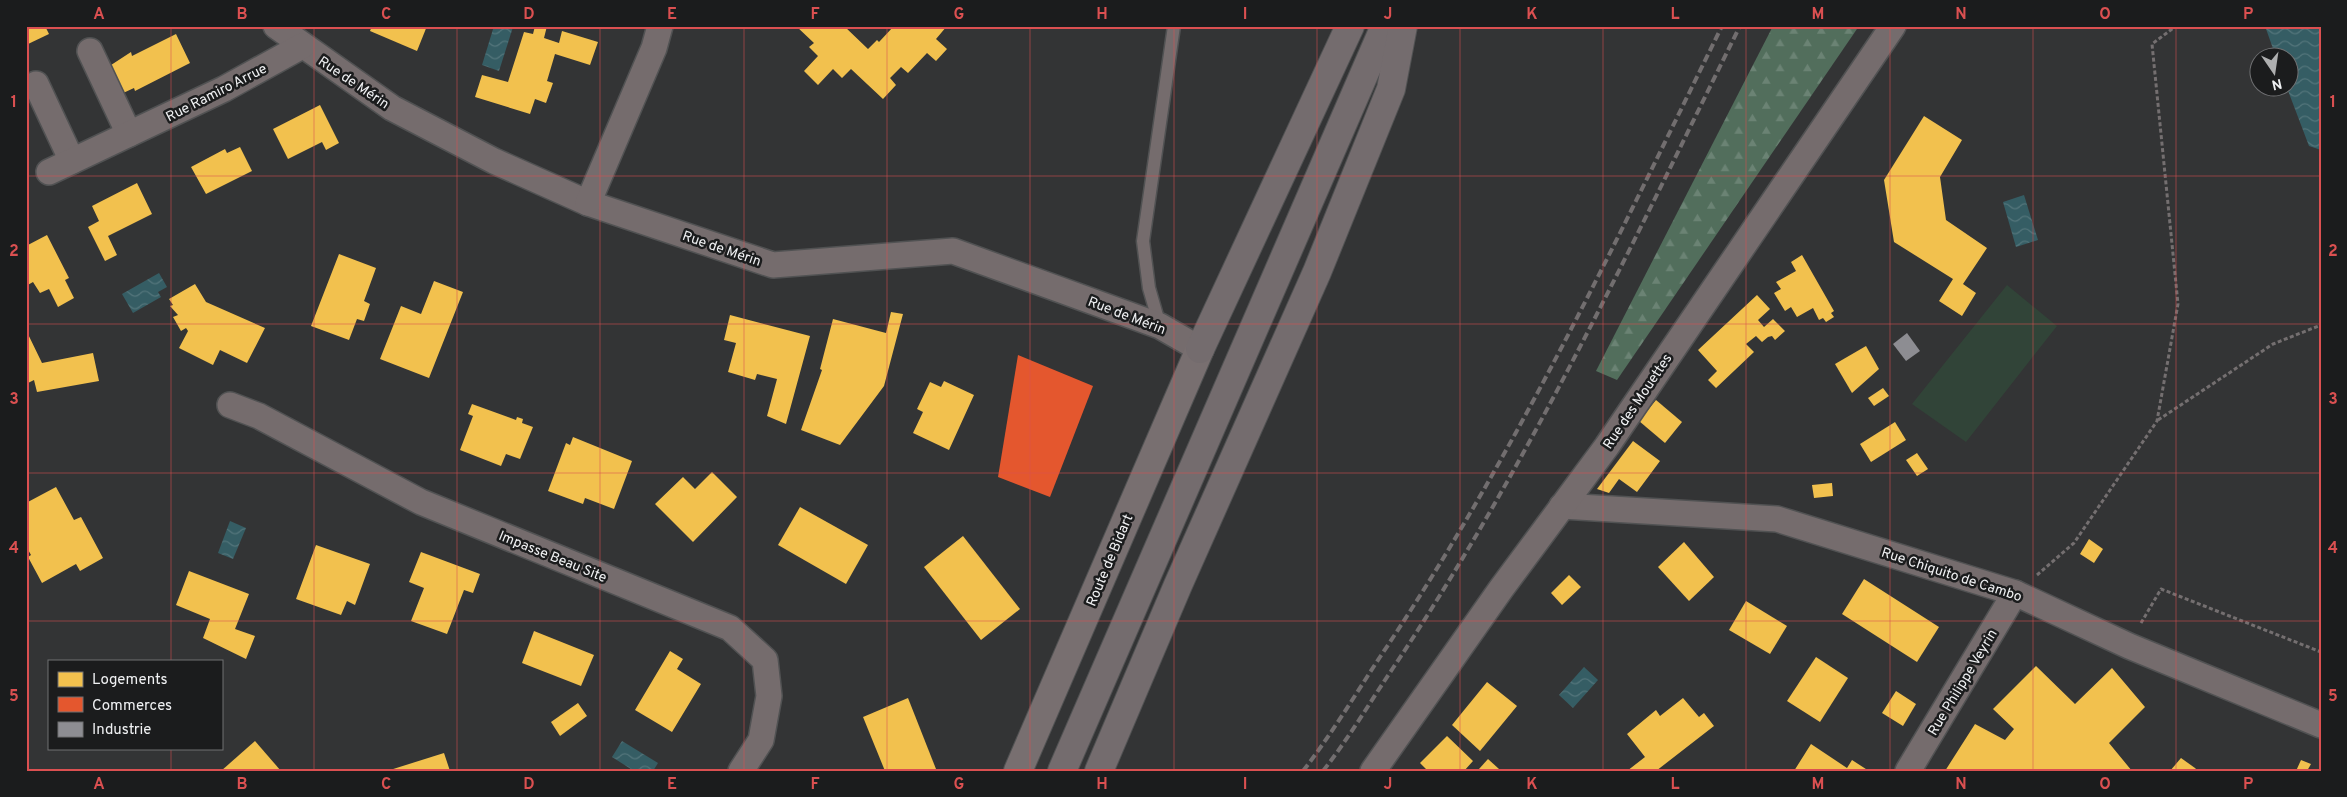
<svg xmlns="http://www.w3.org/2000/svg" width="2347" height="797" font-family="Overpass,sans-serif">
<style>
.forest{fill:url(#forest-firs)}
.green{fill:#314438}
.water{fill:url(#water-waves)}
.homes{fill:#f2c14e}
.shops{fill:#e4572e}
.industry{fill:#8d8d92}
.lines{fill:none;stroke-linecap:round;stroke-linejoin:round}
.lane-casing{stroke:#515253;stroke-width:15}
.street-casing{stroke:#515253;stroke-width:28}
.secondary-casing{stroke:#515253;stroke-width:30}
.primary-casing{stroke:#515253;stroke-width:30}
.path{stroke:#746f70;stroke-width:3;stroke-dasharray:4 2.5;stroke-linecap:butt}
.lane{stroke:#756c6d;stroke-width:12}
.street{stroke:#756c6d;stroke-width:25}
.secondary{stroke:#786f70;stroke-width:28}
.primary{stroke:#746c6e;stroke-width:28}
.rail{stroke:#726e6f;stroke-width:4;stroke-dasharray:8 4;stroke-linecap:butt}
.grid{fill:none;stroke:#db5051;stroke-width:1;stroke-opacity:0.55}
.labels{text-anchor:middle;stroke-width:5;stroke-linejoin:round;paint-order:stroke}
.street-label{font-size:14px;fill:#f0f1f3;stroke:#1b1c1d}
.neatline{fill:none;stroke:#db5051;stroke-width:2}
.grid-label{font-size:16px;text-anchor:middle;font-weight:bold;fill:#db5051}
</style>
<defs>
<pattern id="forest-firs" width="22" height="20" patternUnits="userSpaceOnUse" patternTransform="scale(1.25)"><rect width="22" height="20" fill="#526e5c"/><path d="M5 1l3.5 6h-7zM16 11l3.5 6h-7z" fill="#6b8374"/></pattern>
<pattern id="water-waves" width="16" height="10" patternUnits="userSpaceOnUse" patternTransform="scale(1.25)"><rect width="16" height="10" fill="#355d64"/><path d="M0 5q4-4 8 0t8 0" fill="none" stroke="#53757b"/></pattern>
</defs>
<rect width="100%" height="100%" fill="#333435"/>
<polygon class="forest" points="1773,26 1859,26 1617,380 1596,371"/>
<polygon class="green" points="2007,285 2057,326 1966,442 1912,404"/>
<g class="water">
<polygon points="494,26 513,27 499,71 482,65"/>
<polygon points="2265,26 2321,26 2321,150 2309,146 2287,88 2290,88 2290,58 2276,57"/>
<polygon points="2024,195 2038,240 2016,247 2003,202"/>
<polygon points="159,273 167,287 158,292 161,297 133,313 122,294"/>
<polygon points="230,521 246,528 233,559 218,553"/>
<polygon points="1584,667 1598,680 1573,708 1559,695"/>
<polygon points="622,741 658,763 653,771 634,771 612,757"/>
</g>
<g class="homes">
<polygon points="26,26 45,26 49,34 26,45"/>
<polygon points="372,26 427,26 417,51 370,31"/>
<polygon points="535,26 547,26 544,38 559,43 562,31 598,42 590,65 555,54 547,81 553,83 546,103 535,99 530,114 475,97 482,75 508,82 524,32 533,34"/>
<polygon points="796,26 844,26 868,49 877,40 879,42 894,26 947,26 936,39 947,49 936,61 927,53 908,73 901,67 890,78 896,85 883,99 851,69 842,78 833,69 818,85 804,71 818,56 809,47 814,43"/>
<polygon points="176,34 190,63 135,91 134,88 121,94 108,67 131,52 132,56"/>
<polygon points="320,105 339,143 326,150 322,142 288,159 273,129"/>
<polygon points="1924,116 1962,140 1940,177 1946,220 1987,248 1963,284 1976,293 1962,316 1939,301 1953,279 1894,242 1884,180"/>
<polygon points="240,147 252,171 206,194 191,167 225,149 227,153"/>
<polygon points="137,183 152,214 108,236 117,255 105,261 88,227 99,221 92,206"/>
<polygon points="47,235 69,278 65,280 74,298 58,307 49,289 40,293 33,282 26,286 26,246"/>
<polygon points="339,254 376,268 364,301 370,304 364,321 357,319 349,340 311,326"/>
<polygon points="1802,255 1834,311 1831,313 1834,317 1826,322 1823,318 1819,320 1813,308 1797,317 1791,307 1785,311 1774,293 1781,289 1776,282 1796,271 1791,262"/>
<polygon points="434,281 463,292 429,378 380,359 401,306 421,314"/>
<polygon points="195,284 206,302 265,328 247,363 220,350 213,365 179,348 188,331 186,328 181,331 173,317 178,315 170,306 173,305 169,299"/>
<polygon points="1757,295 1770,309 1758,320 1764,327 1773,319 1785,331 1775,340 1772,336 1768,337 1762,342 1756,336 1746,344 1754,352 1716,388 1708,380 1717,371 1698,350"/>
<polygon points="891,312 903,314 884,386 840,445 801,430 822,370 820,369 833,319 886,333"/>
<polygon points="730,315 810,336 786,424 767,416 777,379 757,374 755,380 728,372 736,343 724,340"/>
<polygon points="26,330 42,363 93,353 99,381 37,392 34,380 26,384"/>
<polygon points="1866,346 1879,369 1852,393 1835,364"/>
<polygon points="944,381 974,395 949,450 913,433 923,412 917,409 930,382 941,387"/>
<polygon points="1883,388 1889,396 1874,406 1868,398"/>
<polygon points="1656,400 1682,422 1665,443 1639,421"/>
<polygon points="472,404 516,420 517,417 523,419 522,423 533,427 520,459 506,454 501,466 460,450 473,416 468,414"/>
<polygon points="1895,422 1906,440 1871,462 1860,444"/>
<polygon points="573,437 632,461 614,509 585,498 583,504 548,491 566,443 570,445"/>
<polygon points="1633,441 1660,461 1637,492 1619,479 1609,493 1597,489"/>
<polygon points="1917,453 1928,469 1917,476 1906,460"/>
<polygon points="712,472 737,497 693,542 655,504 683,477 695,489"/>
<polygon points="1832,483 1833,496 1814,498 1812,485"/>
<polygon points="56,487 74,520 81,517 103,558 80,571 76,564 42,583 28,557 31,555 26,546 26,503"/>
<polygon points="800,507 868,545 846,584 778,545"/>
<polygon points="963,536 1020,609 981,640 924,567"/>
<polygon points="2089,539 2103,549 2094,563 2080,554"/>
<polygon points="1684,542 1714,577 1689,601 1658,567"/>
<polygon points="316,545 370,564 355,605 347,601 341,615 296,599"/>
<polygon points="421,552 480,574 473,593 464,590 447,634 411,621 424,588 409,582"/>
<polygon points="189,571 249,594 235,629 255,636 246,659 203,638 210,619 176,605"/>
<polygon points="1569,575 1581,587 1562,605 1551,593"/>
<polygon points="1864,579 1939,627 1917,662 1842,614"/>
<polygon points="1746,601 1787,626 1770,654 1729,630"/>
<polygon points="534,631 594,655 581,686 522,663"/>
<polygon points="670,651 683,659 677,669 701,684 672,732 635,710"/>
<polygon points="1816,657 1848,678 1820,722 1787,701"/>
<polygon points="2036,666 2075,704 2112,668 2145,707 2109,743 2132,771 1945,771 1975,724 2005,740 2014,729 1993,709"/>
<polygon points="1487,682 1517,706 1480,751 1452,725"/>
<polygon points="1896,691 1916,704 1903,726 1882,713"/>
<polygon points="908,698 936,769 932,771 885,771 863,717"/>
<polygon points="1683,698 1699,717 1704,713 1714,726 1656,771 1627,771 1645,757 1627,734 1656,710 1660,716"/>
<polygon points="578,703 587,716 560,736 551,722"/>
<polygon points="1447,736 1473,761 1464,771 1424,771 1426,769 1420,763"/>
<polygon points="255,741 281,771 221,771"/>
<polygon points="1811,744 1847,768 1852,760 1869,771 1794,771"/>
<polygon points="444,753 450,771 390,771 390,770"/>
<polygon points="2181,758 2195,768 2198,771 2170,771"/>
<polygon points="1488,759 1499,769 1498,771 1479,769"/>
<polygon points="2301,760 2311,764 2307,771 2296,771"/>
</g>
<polygon class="shops" points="1018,355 1093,386 1050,497 998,477"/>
<polygon class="industry" points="1907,333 1920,351 1906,361 1893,344"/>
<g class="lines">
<g class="lane-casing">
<polyline id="lane" points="1160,326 1149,288 1143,241 1174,26"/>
</g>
<g class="street-casing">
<g id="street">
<polyline points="276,26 392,108 494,161 588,203 773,265 953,251 1160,326 1200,349"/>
<polyline points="90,51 129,134"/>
<polyline points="36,84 72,161"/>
<polyline points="49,172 224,89 302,46"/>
<polyline points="588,203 654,48 660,26"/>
<polyline points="230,405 259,416 421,502 730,628 765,660 769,696 761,740 741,771"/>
<polyline points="1562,506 1777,519 2015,593 2129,646 2321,725"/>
<polyline points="1373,771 1501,589 1607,446 1893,26"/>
<polyline points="1908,771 2015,593"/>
</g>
</g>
<g class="secondary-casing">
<polyline id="secondary" points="1018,771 1200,349"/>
</g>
<g class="primary-casing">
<g id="primary">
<polyline points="1200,349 1350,26"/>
<polyline points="1062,771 1385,26"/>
<polyline points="1099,771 1178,585 1317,272 1391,89 1403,26"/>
</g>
</g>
<g class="path">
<polyline points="2158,420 2273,344 2321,325"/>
<polyline points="2037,575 2074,543 2157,421 2178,304 2152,44 2176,26"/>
<polyline points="2141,623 2161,589 2321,652"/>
</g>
<use href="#lane" class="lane"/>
<use href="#street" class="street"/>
<use href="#secondary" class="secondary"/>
<use href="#primary" class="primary"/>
<g class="rail">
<path d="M1303 771C1331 735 1355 695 1380 657 1514 458 1616 241 1722 26"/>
<path d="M1323 771C1349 738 1370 702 1393 668 1529 465 1632 244 1740 26"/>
</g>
</g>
<path class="grid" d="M171 26V661M314 26V771M457 26V771M600 26V771M744 26V771M887 26V771M1030 26V771M1174 26V771M1317 26V771M1460 26V771M1603 26V771M1746 26V771M1890 26V771M2033 26V771M2176 26V771M26 176H2321M26 324H2321M26 473H2321M26 621H2321M171 748V771"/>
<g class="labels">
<g class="street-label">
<text transform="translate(354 82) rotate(34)" y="5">Rue de Mérin</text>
<text transform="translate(216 92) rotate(-27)" y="5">Rue Ramiro Arrue</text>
<text transform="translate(722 248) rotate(19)" y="5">Rue de Mérin</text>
<text transform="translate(1127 315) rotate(21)" y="5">Rue de Mérin</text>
<text transform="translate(1637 401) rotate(-56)" y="5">Rue des Mouettes</text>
<text transform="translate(553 556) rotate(22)" y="5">Impasse Beau Site</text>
<text transform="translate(1109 560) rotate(-67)" y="5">Route de Bidart</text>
<text transform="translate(1952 574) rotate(18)" y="5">Rue Chiquito de Cambo</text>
<text transform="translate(1962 682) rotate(-59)" y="5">Rue Philippe Veyrin</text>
</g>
</g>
<rect width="2347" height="797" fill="none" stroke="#1b1c1d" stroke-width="55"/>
<rect x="48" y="660" width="175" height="90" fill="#1b1c1d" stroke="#707173"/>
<rect x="58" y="672" width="25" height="15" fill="#f2c14e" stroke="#707173"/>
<text x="92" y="684" font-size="15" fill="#f0f1f3">Logements</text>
<rect x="58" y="697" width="25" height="15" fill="#e4572e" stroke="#707173"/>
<text x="92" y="710" font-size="15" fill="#f0f1f3">Commerces</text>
<rect x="58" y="722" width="25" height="15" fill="#8d8d92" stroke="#707173"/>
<text x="92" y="734" font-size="15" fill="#f0f1f3">Industrie</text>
<g transform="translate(2274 72) rotate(167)"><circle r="24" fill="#1b1c1d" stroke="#707173"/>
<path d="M0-4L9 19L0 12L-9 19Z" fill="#aeafb0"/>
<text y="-8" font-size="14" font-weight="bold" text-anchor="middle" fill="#f0f1f3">N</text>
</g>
<rect x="28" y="28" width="2292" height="742" class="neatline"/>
<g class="grid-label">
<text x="99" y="19">A</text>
<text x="242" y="19">B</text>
<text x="386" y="19">C</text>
<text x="529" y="19">D</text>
<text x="672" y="19">E</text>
<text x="815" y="19">F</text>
<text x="959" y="19">G</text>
<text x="1102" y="19">H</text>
<text x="1245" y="19">I</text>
<text x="1388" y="19">J</text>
<text x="1532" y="19">K</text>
<text x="1675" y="19">L</text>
<text x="1818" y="19">M</text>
<text x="1961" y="19">N</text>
<text x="2105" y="19">O</text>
<text x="2248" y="19">P</text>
<text x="14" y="107">1</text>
<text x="2333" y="107">1</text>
<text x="14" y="256">2</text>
<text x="2333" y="256">2</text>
<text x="14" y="404">3</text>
<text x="2333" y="404">3</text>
<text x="14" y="553">4</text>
<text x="2333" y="553">4</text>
<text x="14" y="701">5</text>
<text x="2333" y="701">5</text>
<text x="99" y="789">A</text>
<text x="242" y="789">B</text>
<text x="386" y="789">C</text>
<text x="529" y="789">D</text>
<text x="672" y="789">E</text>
<text x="815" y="789">F</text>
<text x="959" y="789">G</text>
<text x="1102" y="789">H</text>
<text x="1245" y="789">I</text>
<text x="1388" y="789">J</text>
<text x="1532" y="789">K</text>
<text x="1675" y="789">L</text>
<text x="1818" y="789">M</text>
<text x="1961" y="789">N</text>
<text x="2105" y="789">O</text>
<text x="2248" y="789">P</text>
</g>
</svg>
